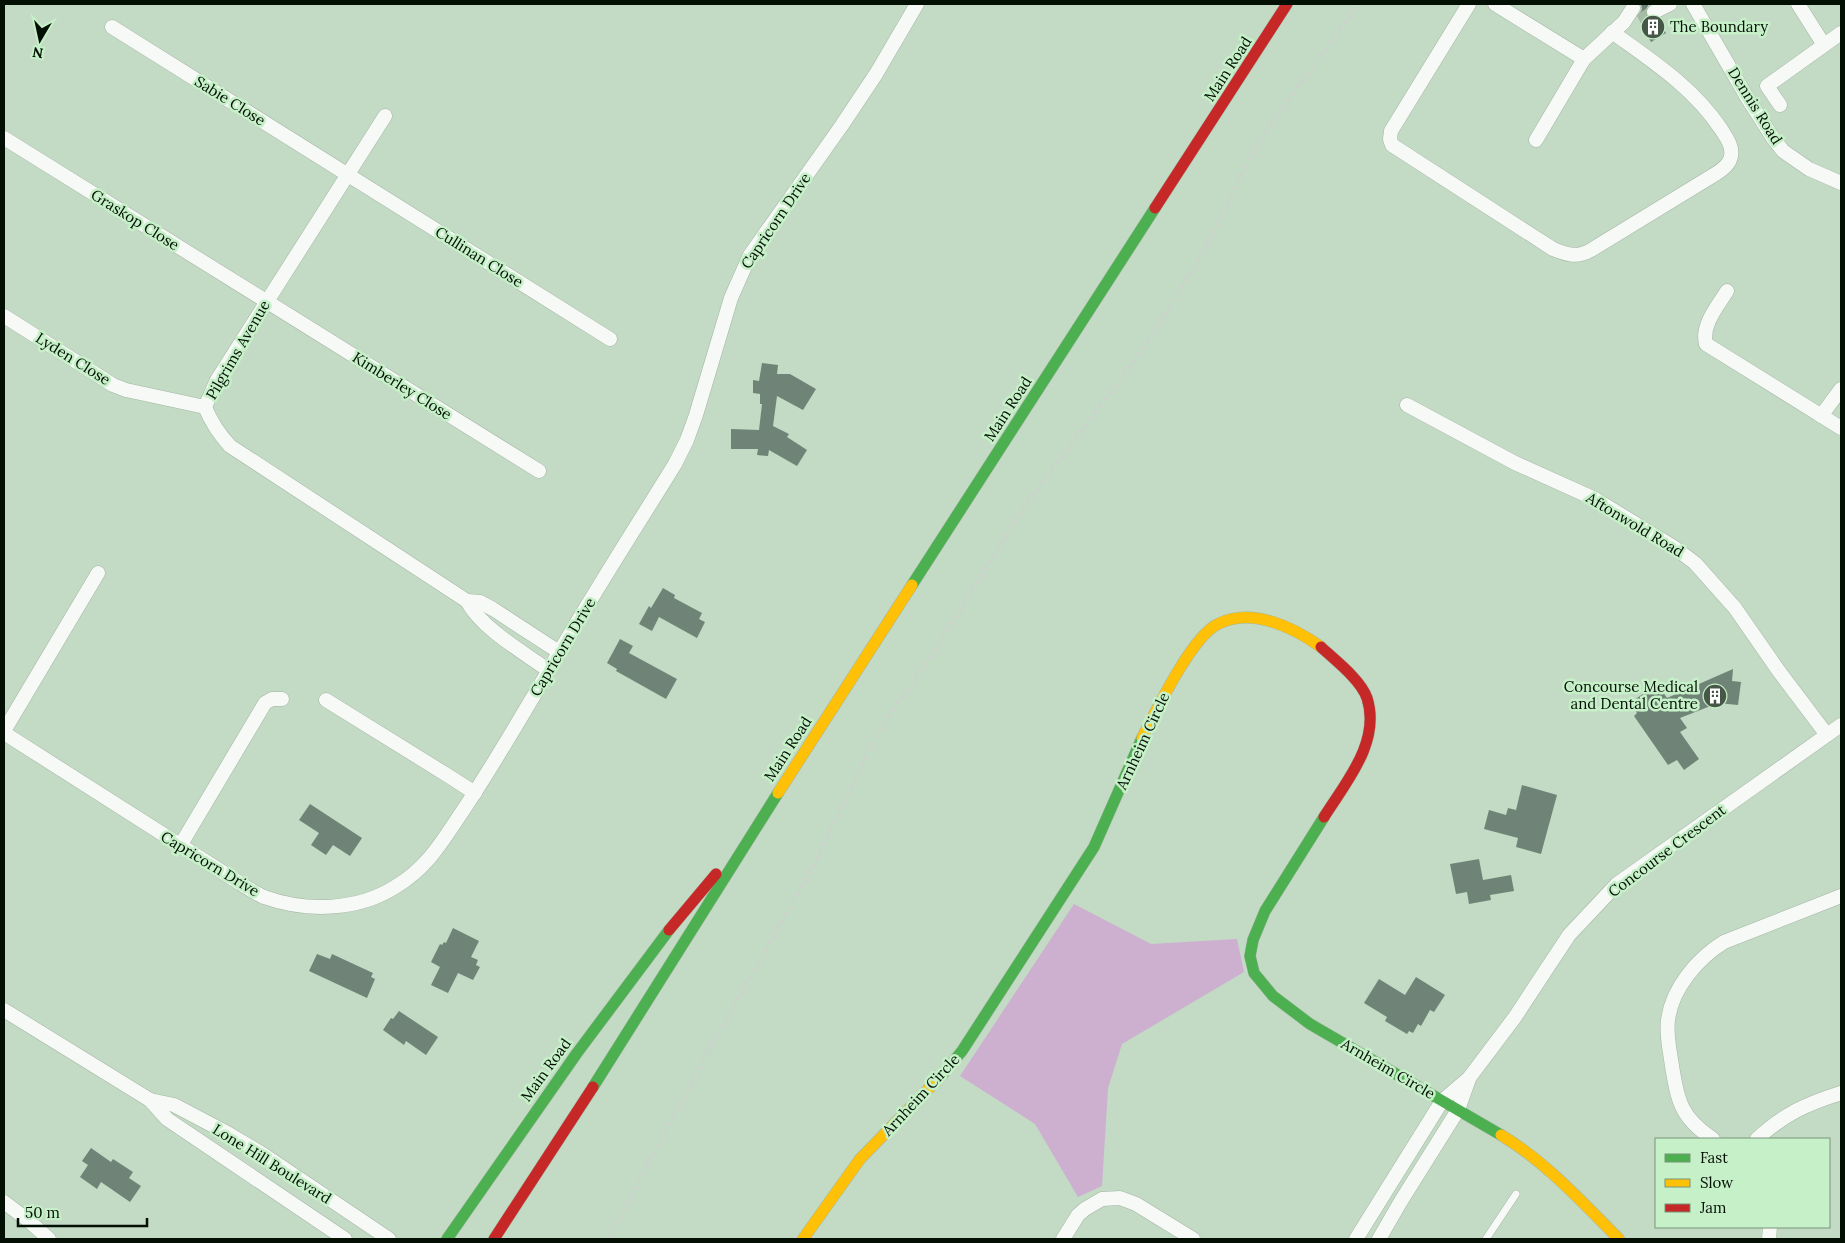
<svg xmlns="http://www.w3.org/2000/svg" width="1845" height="1243" font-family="Lora,serif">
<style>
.green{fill:#cdafd0}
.building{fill:#6f8476}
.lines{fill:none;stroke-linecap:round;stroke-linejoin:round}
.street-tunnel{stroke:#a6bca7;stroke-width:14;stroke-dasharray:14 7;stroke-linecap:butt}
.lane-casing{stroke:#a4b6a4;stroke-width:8}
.street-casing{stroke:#a4b6a4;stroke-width:15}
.fast-casing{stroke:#a4b6a4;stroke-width:12}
.slow-casing{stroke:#a4b6a4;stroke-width:12}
.jam-casing{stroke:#a4b6a4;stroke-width:12}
.path{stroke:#ccd2cc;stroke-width:3;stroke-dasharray:4 4;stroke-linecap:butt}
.lane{stroke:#f6f9f6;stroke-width:7}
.street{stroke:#f6f9f6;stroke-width:14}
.fast{stroke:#4caf50;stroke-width:11}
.slow{stroke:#ffc107;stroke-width:11}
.jam{stroke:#c62828;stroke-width:11}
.labels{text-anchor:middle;stroke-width:5;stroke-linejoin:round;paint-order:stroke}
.poi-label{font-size:15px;fill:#030f03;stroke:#c6f0c8;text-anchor:start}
.street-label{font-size:15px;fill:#030f03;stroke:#c6f0c8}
</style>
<rect width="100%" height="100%" fill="#c3dac4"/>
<polygon class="green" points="1074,904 1151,944 1237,939 1244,972 1122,1044 1108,1088 1102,1186 1078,1197 1035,1124 960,1076"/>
<g class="building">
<polygon points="1641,4 1649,4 1645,11 1646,16 1653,21 1658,20 1666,33 1651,42 1638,17 1642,9"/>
<polygon points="762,363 778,365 777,374 790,374 816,389 803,410 777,396 773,426 789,434 787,437 807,450 797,466 769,450 768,456 757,455 758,449 731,449 731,429 759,430 762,404 760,404 760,394 753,393 753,380 759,381"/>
<polygon points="663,588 675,595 674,598 702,613 699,619 705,622 697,638 659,617 652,631 639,624 649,606 651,608"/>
<polygon points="620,639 633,646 629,653 677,679 666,699 616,671 617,669 607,663"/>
<polygon points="1733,669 1732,681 1741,682 1738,705 1718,703 1680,718 1687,728 1680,732 1699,759 1684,770 1677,760 1668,765 1634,716 1637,713 1630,703 1657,684 1667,698"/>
<polygon points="1522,785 1557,795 1541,854 1516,847 1518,838 1484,829 1489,810 1506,815 1508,808 1516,810"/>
<polygon points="310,804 362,838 350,856 333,845 326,855 311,845 319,833 299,820"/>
<polygon points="1479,859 1483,880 1511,875 1514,891 1490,895 1491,900 1469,904 1467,892 1456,894 1450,864"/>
<polygon points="453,928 479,941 471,957 478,960 476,965 480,967 473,980 458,973 448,993 431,985 440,967 431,962 440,944 442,945 444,942 446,943"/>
<polygon points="317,954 330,959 332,954 373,973 371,977 375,979 367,998 309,971"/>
<polygon points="1416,977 1445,995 1434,1012 1430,1010 1421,1026 1418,1024 1413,1033 1409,1031 1407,1034 1385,1021 1387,1017 1364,1003 1379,979 1405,995"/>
<polygon points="399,1011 438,1037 426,1055 406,1041 404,1045 383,1030 391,1018 393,1019"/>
<polygon points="91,1148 111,1162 113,1159 133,1172 129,1178 141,1186 130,1202 101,1182 97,1189 80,1177 88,1165 82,1161"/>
</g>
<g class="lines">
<polyline class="street-tunnel" points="1640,21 1654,12"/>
<g class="lane-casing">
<polyline id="lane" points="1486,1239 1516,1194"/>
</g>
<g class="street-casing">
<g id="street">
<path d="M1469 4 1391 131 1390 139 1392 145 1553 249C1568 255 1577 258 1591 250L1717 173C1723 169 1730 164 1731 156 1733 146 1726 137 1721 129 1693 87 1652 61 1612 32"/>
<polyline points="1495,4 1584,59"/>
<polyline points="1693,4 1748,99 1773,138 1783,151 1809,169 1841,183"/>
<polyline points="1798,4 1824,45"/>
<polyline points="1654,12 1670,4"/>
<polyline points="112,27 610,339"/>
<polyline points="1780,105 1767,86 1841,33"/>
<path d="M385 116 217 380 205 407C211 422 219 434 230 446L467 601 480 602 493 609 559 652"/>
<polyline points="4,138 539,471"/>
<polyline points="1536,140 1584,59 1624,22 1633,8"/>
<path d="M1727 291C1718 306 1701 325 1706 344L1841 428"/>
<polyline points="4,316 113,385 126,390 205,407"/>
<polyline points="1407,405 1515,463 1595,499 1675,548 1695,563 1735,608 1778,670 1827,735"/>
<polyline points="1821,416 1841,389"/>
<path d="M467 601C481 628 523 652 548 670"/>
<polyline points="326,700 447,775 475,793"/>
<polyline points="4,731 98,573"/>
<path d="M4 733 238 882C246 887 255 893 264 897 306 912 357 911 395 887 428 867 441 843 462 812 493 766 521 717 549 670 589 600 633 532 675 464L687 440 696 415 731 298 750 255 842 125 876 74 917 4"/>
<polyline points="180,846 265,703 272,699 282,699"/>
<polyline points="4,1010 150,1100 167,1119 345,1239"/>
<polyline points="150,1100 174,1105 229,1134 264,1155 389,1239"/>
<path d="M1713 1139C1681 1118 1678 1102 1672 1066 1670 1051 1666 1035 1668 1020 1672 988 1698 958 1724 942L1841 896"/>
<path d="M1757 1139C1784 1114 1806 1104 1841 1093"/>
<polyline points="4,1202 29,1221 49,1239"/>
<polyline points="1063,1239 1078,1215 1085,1209 1102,1199 1120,1198 1136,1204 1193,1239"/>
<polyline points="1356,1239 1442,1101 1469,1078 1515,1017 1569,935 1617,884 1841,725"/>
<polyline points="1379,1239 1401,1201 1458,1110 1469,1079"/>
<polyline points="1769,1239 1770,1227"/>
</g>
</g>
<g class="fast-casing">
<g id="fast">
<polyline points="912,585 1155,208"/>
<polyline points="1324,817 1265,911 1253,940 1250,956 1254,973 1273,996 1310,1024 1501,1135"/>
<polyline points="942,1075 962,1051 1094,847 1142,738"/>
<polyline points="593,1087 778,793"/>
<polyline points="447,1239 577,1053 669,930"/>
</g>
</g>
<g class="slow-casing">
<g id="slow">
<path d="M1142 738C1156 711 1192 636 1218 624 1252 607 1293 627 1321 647"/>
<polyline points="778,793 912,585"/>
<path d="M1501 1135C1546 1162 1582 1202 1619 1239"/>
<polyline points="803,1239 860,1159 942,1075"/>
</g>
</g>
<g class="jam-casing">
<g id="jam">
<polyline points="1155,208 1287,4"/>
<path d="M1321 647C1335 660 1361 680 1367 698 1381 742 1346 782 1324 817"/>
<polyline points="669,930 716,874"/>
<polyline points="494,1239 593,1087"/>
</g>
</g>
<polyline class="path" points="608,1239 708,1052 814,865 875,737 937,647 1025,505 1143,349 1207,246 1254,149 1358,4"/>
<use href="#lane" class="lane"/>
<use href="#street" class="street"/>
<use href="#fast" class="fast"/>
<use href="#slow" class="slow"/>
<use href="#jam" class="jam"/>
</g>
<defs>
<g id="building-disc" transform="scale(1.25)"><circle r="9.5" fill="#465647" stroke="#c6f0c8"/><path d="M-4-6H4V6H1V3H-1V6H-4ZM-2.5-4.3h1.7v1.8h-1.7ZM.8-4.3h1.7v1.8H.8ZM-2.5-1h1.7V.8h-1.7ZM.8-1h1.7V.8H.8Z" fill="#fff"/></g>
</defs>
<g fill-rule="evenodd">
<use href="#building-disc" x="1653" y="27"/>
<use href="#building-disc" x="1715" y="696"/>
</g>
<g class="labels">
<g class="poi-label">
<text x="1670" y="32">The Boundary</text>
<text x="1698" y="692" text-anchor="end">Concourse Medical<tspan x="1698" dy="17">and Dental Centre</tspan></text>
</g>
<g class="street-label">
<text transform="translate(1228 69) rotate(-57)" y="5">Main Road</text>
<text transform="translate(230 101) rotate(32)" y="5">Sabie Close</text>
<text transform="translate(1755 106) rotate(58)" y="5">Dennis Road</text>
<text transform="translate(135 220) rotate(32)" y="5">Graskop Close</text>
<text transform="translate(776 221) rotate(-56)" y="5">Capricorn Drive</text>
<text transform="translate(479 257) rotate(32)" y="5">Cullinan Close</text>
<text transform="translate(238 350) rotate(-60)" y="5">Pilgrims Avenue</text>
<text transform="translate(73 359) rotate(32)" y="5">Lyden Close</text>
<text transform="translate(402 386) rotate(32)" y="5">Kimberley Close</text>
<text transform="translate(1008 409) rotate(-57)" y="5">Main Road</text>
<text transform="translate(1635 525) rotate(31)" y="5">Aftonwold Road</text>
<text transform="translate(563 647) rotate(-59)" y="5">Capricorn Drive</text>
<text transform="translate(1143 741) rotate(-65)" y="5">Arnheim Circle</text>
<text transform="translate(788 749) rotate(-57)" y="5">Main Road</text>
<text transform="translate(1667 851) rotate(-37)" y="5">Concourse Crescent</text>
<text transform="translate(210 864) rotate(31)" y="5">Capricorn Drive</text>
<text transform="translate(1388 1069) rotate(30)" y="5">Arnheim Circle</text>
<text transform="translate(546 1070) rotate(-54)" y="5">Main Road</text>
<text transform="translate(921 1095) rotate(-47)" y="5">Arnheim Circle</text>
<text transform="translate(272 1164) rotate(32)" y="5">Lone Hill Boulevard</text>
</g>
</g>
<rect width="1845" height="1243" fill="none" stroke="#030f03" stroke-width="10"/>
<rect x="1655" y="1138" width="175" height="90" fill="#c6f0c8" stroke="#789679"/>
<rect x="1665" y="1154" width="25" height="8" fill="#4caf50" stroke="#789679"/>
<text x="1700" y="1163" font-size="15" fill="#030f03">Fast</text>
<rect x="1665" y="1179" width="25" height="8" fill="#ffc107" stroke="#789679"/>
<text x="1700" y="1188" font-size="15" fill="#030f03">Slow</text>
<rect x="1665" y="1204" width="25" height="8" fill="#c62828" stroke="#789679"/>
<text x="1700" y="1213" font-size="15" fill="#030f03">Jam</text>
<g transform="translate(40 40) rotate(189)" stroke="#c6f0c8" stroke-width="4" paint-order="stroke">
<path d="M0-4L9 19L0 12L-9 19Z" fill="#030f03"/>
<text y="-8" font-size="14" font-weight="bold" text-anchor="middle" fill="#030f03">N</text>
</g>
<path d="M18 1218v8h129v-8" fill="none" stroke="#030f03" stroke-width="2.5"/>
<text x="25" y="1218" font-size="15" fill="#030f03" stroke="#c6f0c8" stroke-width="4" paint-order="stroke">50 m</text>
</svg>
